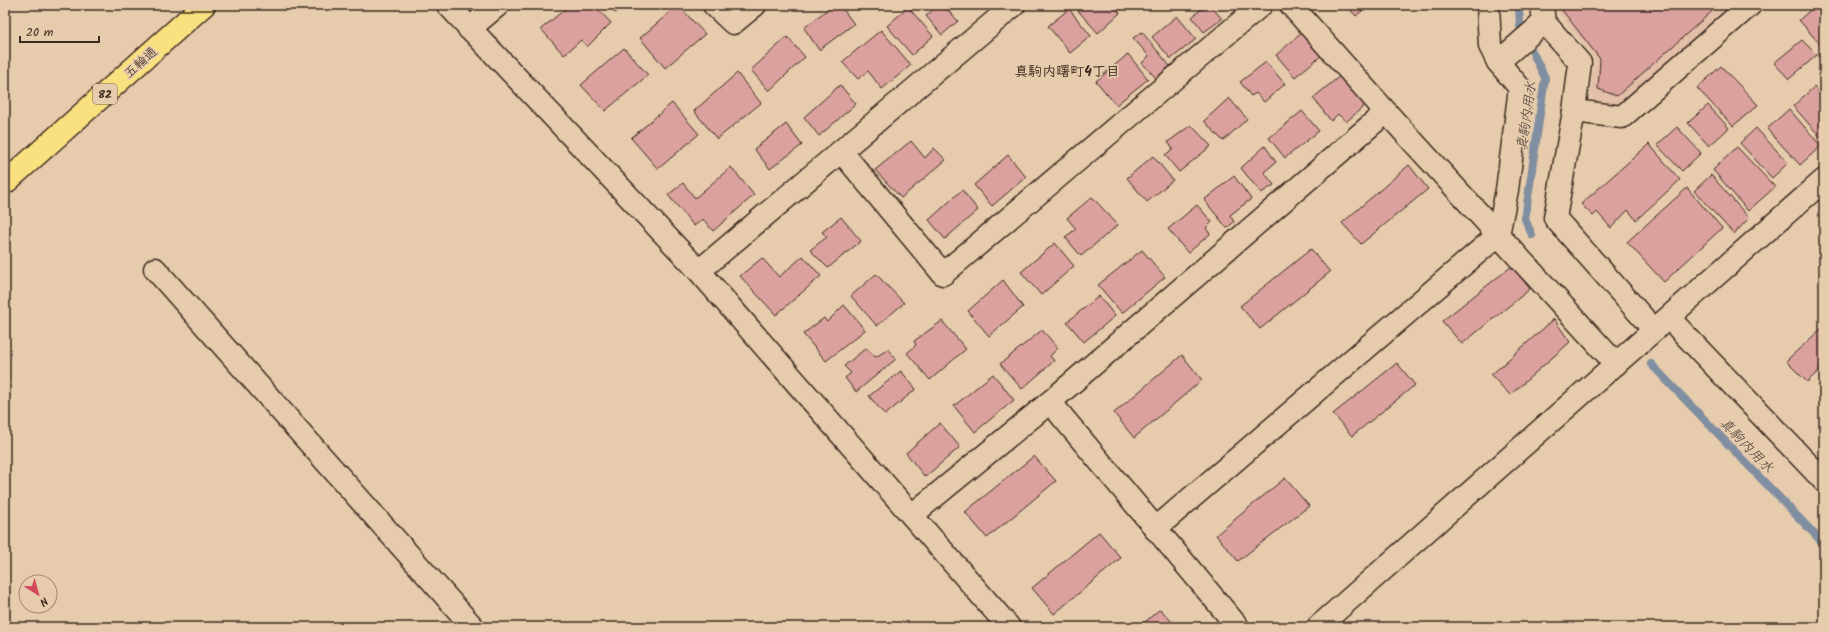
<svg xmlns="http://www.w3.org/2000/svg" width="1829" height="632" font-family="Kalam,'Klee One',sans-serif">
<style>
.built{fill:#e3bea9}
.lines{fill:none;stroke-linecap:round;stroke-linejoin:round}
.stream{stroke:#7f8ea0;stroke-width:8}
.building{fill:#dba19f;stroke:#3b2a1e}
.minor-casing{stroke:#3b2a1e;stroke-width:25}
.major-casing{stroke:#3b2a1e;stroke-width:25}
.minor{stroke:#e6cbad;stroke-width:22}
.major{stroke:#fae180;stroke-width:22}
.labels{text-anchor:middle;stroke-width:3.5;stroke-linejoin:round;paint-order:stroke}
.shield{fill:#e6cbad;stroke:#6e5a49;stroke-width:1}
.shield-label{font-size:12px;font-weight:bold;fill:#3b2a1e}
.street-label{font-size:13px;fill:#3b2a1e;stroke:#e6cbad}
.neighbourhood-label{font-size:14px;font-weight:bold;fill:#3b2a1e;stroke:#e6cbad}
.water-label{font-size:14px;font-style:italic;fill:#463b34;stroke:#e6cbad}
</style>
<rect width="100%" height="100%" fill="#e6cbad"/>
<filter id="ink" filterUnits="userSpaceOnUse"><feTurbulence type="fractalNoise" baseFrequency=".025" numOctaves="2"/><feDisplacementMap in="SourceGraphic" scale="8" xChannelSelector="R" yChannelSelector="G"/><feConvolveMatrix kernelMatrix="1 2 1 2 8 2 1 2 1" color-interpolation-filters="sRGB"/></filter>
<g filter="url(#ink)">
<polygon class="built" points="1557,5 1732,5 1619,105 1598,104 1590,94 1595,59 1557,10"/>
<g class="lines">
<g class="stream">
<polyline points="1519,5 1520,26 1545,78 1525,219 1532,235"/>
<polyline points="1651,364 1824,544"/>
</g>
</g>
<g class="building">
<polygon points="570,5 594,5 611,23 587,47 581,40 564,55 541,29"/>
<polygon points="608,5 626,5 615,13"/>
<polygon points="678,5 705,34 665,68 640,38"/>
<polygon points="833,5 840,5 854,24 819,50 804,28"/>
<polygon points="938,5 943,5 958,21 942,35 926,16"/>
<polygon points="1073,5 1113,5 1120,13 1098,33"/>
<polygon points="1206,5 1210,5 1222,19 1204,32 1192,17"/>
<polygon points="1346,5 1369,5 1356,16"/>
<polygon points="1561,5 1632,5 1653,7 1655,5 1719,5 1617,96 1598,89 1600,59 1562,10"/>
<polygon points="1816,5 1824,5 1824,49 1799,20"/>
<polygon points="908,7 933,36 912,55 887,26"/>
<polygon points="1069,9 1091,36 1070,53 1048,26"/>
<polygon points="1177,16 1196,39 1171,59 1152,37"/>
<polygon points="881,30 911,65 882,89 868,71 858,79 842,62"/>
<polygon points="1142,32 1170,66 1156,78 1142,63 1149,56 1133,38"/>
<polygon points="1303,32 1322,55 1295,77 1276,55"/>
<polygon points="787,37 805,57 769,91 751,70"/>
<polygon points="1802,40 1817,55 1789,79 1774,63"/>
<polygon points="624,48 648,75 605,111 581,85"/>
<polygon points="1128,54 1148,79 1116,105 1096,81"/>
<polygon points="1266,62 1285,84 1264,102 1256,93 1251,96 1240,82"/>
<polygon points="1721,66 1758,105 1733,126 1697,88"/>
<polygon points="1346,71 1371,100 1346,122 1338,114 1331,121 1313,98"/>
<polygon points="737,73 761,103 717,139 694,111"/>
<polygon points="840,85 856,104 819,136 804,117"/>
<polygon points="1814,87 1824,98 1824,141 1793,106"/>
<polygon points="1229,98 1247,119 1223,141 1204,121"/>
<polygon points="672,103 699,134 658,169 631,138"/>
<polygon points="1708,105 1729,128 1709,146 1688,123"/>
<polygon points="1789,109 1821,146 1800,165 1767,129"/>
<polygon points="1302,111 1319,131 1285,158 1269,138"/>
<polygon points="786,124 802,145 770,169 754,149"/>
<polygon points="1191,125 1211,146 1179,172 1165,155 1173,149 1168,142"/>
<polygon points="1677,127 1701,153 1682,171 1657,145"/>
<polygon points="1756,128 1788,163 1772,178 1740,143"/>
<polygon points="911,141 925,158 934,148 946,160 901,198 875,170"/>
<polygon points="1649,144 1680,180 1636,220 1628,210 1611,228 1597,212 1593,216 1581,204"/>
<polygon points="1265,146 1276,162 1264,172 1274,185 1261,193 1241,168"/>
<polygon points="1737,147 1775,187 1748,211 1713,170"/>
<polygon points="1008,155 1026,177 992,206 974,185"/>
<polygon points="1153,156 1173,180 1147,202 1127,178"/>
<polygon points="1409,165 1428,189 1361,244 1342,223"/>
<polygon points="731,167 754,195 713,231 703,219 694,226 668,195 683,183 695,198"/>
<polygon points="1711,175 1749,218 1734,234 1694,191"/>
<polygon points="1234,176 1251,199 1230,215 1234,222 1227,228 1204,200"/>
<polygon points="1687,188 1722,228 1664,282 1627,242"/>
<polygon points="962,190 978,210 945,239 929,220"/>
<polygon points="1092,197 1118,225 1081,256 1065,237 1076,229 1067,218"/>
<polygon points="1197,205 1212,222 1206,228 1210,234 1188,253 1168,229"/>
<polygon points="841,217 861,241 828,268 810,250 827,237 822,232"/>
<polygon points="1055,243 1074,266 1041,295 1021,272"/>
<polygon points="1311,249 1330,272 1260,329 1240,306"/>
<polygon points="1142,250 1165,277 1122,313 1098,285"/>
<polygon points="803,256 821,276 776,315 740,276 762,258 779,277"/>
<polygon points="1512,266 1530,289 1462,344 1442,321"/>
<polygon points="876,274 904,303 877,326 851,296"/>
<polygon points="1003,280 1023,307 989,336 968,311"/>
<polygon points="1099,296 1115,316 1084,342 1067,322"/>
<polygon points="844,305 865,330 826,361 803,334 824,318 827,322"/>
<polygon points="1554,319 1570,342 1510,395 1491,375"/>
<polygon points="942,321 966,349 930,380 907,353 916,345 914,341"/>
<polygon points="1824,326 1824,366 1807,382 1786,361"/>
<polygon points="1042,330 1058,348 1050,356 1054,361 1022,389 1000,364"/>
<polygon points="866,348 876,357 888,349 896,359 856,392 845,378 851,373 844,366"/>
<polygon points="1182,355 1202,380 1134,438 1114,413"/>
<polygon points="1397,363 1415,385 1352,436 1333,414"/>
<polygon points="901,371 916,389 885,415 869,396"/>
<polygon points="993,374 1014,400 975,432 954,406"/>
<polygon points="940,423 960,447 925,477 906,453"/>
<polygon points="1034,456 1056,481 987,538 965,512"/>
<polygon points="1285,478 1309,506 1238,561 1216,535"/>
<polygon points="1099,532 1121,558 1054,614 1032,588"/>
<polygon points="1160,609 1177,627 1139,627"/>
</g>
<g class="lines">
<g class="minor-casing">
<g id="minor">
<polyline points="448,5 699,271 1009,627"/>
<polyline points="714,5 733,23 755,5"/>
<polyline points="1291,5 1386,112 1616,364"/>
<polyline points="1542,5 1544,22 1580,63 1574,111 1555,218 1654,330"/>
<polyline points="469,29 498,5"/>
<polyline points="1498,62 1544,22"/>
<polyline points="1574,111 1622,117 1750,5"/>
<polyline points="841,151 943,274 1261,5"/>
<polyline points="155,269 473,627"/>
<polyline points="699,271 1014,5"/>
<polyline points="1669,318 1824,481"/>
<polyline points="1050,402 1238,627"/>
<polyline points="912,515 1050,402 1386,112"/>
<polyline points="1155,529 1498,235 1507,190 1520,88 1498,62 1490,46 1488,5"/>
<polyline points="1318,627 1824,180"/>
</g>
</g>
<g class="major-casing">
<polyline id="major" points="5,183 204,5"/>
</g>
<use href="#minor" class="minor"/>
<use href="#major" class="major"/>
</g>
</g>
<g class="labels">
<rect class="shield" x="93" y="84" width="24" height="20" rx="3"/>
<g class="shield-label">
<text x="105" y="98">82</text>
</g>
<g class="street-label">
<text transform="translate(140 62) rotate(-42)" y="5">五輪通</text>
</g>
<g class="neighbourhood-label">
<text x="1067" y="76">真駒内曙町4丁目</text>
</g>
<g class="water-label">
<text transform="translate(1526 116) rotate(-82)" y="5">真駒内用水</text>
<text transform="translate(1747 445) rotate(46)" y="5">真駒内用水</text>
</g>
</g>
<rect width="1829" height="632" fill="none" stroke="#e6cbad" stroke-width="20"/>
<rect x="10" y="10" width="1809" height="612" fill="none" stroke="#3b2a1e" stroke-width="1.5" filter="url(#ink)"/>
<g transform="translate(38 594) rotate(143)"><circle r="19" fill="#e6cbad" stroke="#a28b74"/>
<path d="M0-3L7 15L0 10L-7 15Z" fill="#d1495b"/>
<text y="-6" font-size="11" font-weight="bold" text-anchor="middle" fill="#3b2a1e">N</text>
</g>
<path d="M20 36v6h79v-6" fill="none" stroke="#3b2a1e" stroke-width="2"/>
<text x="26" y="36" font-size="12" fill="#3b2a1e" stroke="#e6cbad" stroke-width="3" paint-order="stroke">20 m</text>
</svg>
